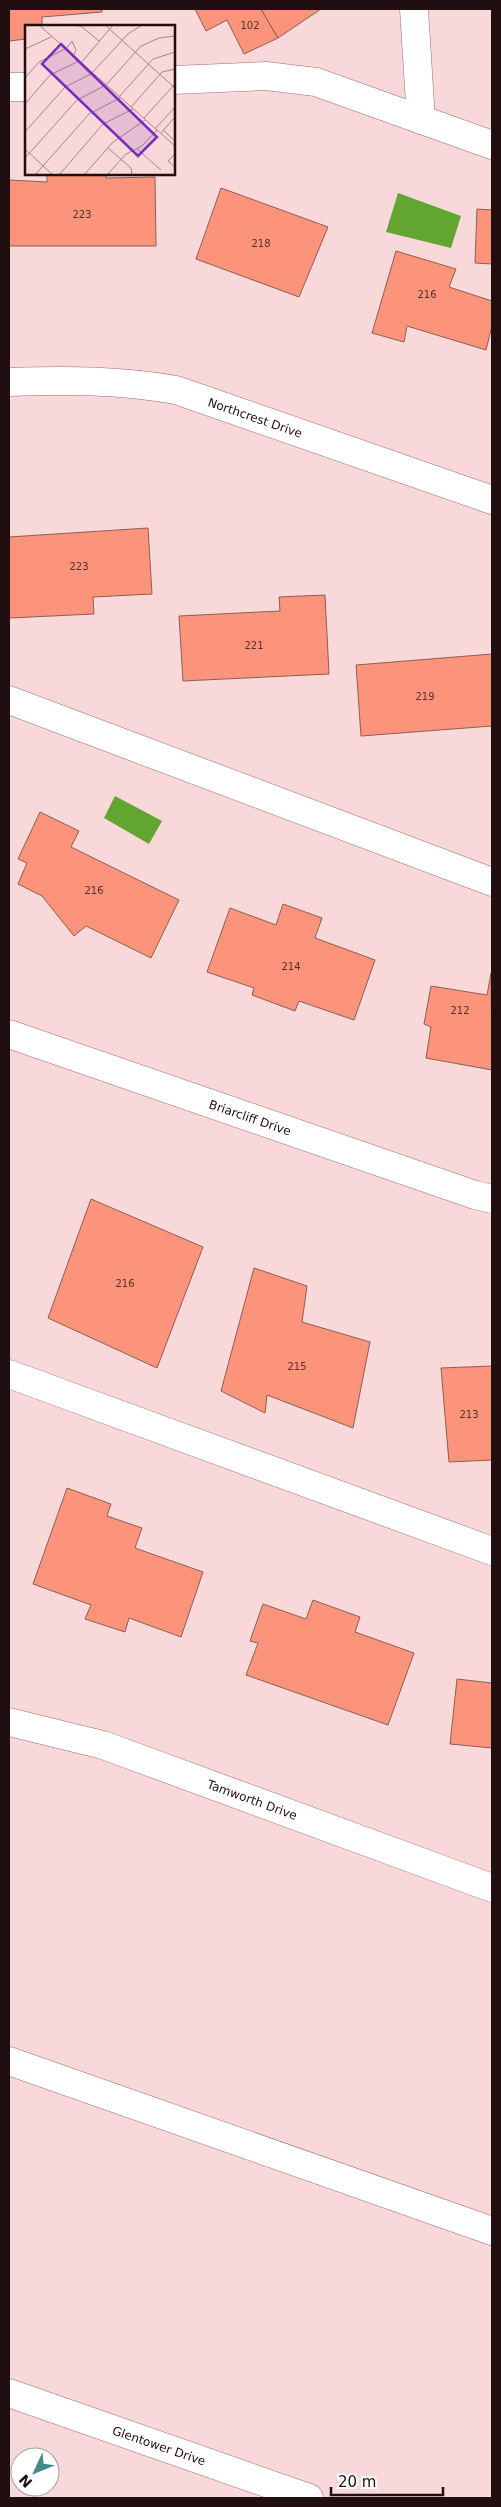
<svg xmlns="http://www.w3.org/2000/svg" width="501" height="2507" font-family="'DejaVu Sans',sans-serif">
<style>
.water{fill:#63a531}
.building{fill:#fb947a;stroke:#8c5f54}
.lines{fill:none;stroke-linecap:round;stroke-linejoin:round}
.minor-casing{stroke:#9d6c70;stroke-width:29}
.minor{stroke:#fff;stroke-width:28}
.labels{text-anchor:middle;stroke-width:4;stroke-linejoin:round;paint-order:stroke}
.number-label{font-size:10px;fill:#57302a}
.street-label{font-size:12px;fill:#200e10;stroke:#fff}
.inset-road{fill:none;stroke:#a28789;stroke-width:1}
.view{fill:#7b2cbf;fill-opacity:0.15;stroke:#7b2cbf;stroke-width:2.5}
.inset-edge{fill:none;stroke:#200e10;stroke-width:2.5}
</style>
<rect width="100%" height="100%" fill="#f9d8d9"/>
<g class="water">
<polygon points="398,193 461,216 451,248 386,232"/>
<polygon points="115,796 162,821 149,844 104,818"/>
</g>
<g class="building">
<polygon points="9,9 102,9 102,12 42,17 42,26 26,26 26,39 9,41"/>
<polygon points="195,9 261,9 278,38 244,54 227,20 206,31"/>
<polygon points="261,9 321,9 278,38"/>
<polygon points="47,174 107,174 106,178 155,177 156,246 9,246 9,180 47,182"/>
<polygon points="221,188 328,227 299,297 196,259"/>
<polygon points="477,209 492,210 492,264 475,263"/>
<polygon points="396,251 456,269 449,287 492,301 492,326 486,350 407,326 404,342 372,333"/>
<polygon points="148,528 152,594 93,597 94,614 9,618 9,537"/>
<polygon points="325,595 329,674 183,681 179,616 280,611 279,597"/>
<polygon points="492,654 492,726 361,736 356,665"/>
<polygon points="40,812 79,831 71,847 179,900 151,958 86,926 74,936 42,896 18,884 27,863 18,859"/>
<polygon points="283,904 322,918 315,938 375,960 354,1020 299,1001 295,1011 252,995 254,988 207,972 230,908 276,925"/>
<polygon points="491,973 492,1070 426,1058 431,1027 424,1024 431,986 487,995"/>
<polygon points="91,1199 203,1247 157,1368 48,1318"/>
<polygon points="254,1268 307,1286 302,1322 370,1342 353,1428 267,1395 265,1413 221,1391"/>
<polygon points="492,1366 492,1460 449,1462 441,1368"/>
<polygon points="67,1488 111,1504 107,1516 142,1528 135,1548 203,1572 181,1637 129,1618 125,1632 85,1619 91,1605 33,1584"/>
<polygon points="313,1600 360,1617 355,1632 414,1653 388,1725 246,1675 258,1643 250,1641 263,1604 306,1619"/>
<polygon points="457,1679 492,1683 492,1748 450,1744"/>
</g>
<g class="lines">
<g class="minor-casing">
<g id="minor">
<polyline points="414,9 421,120"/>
<polyline points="174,80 266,76 316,82 492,145"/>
<polyline points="9,87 26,87"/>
<path d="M9 382C67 380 118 380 176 390L492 500"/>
<polyline points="9,700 492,882"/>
<polyline points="9,1034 475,1195 492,1199"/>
<polyline points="9,1374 492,1551"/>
<polyline points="9,1722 103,1745 492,1888"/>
<polyline points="9,2061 492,2231"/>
<polyline points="9,2393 309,2498"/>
</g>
</g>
<use href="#minor" class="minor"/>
</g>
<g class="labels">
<g class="number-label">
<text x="250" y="29">102</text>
<text x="82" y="218">223</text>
<text x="261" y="247">218</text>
<text x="427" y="298">216</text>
<text x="79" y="570">223</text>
<text x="254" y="649">221</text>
<text x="425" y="700">219</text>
<text x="94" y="894">216</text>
<text x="291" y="970">214</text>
<text x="460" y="1014">212</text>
<text x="125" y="1287">216</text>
<text x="297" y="1370">215</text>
<text x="469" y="1418">213</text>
</g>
<g class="street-label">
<text transform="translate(255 418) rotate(19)" y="4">Northcrest Drive</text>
<text transform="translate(250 1118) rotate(19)" y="4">Briarcliff Drive</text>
<text transform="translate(252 1800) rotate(20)" y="4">Tamworth Drive</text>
<text transform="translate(159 2446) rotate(19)" y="4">Glentower Drive</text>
</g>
</g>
<g transform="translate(25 25)">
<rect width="150" height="150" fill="#f9d8d9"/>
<path class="inset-road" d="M14 0 150 121M45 0 56 1 74 16M80 0 150 63M0 24 26 12M41 24 47 16 51 25 48 31M56 38 88 0M0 53 14 37 40 24M94 72 128 34 150 27M0 79 25 50 54 36M106 82 137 47 150 44M119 93 149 60M130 104 150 82M138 105 150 116M0 107 40 62 66 49 103 9 117 0M136 108 150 92M83 123 106 143 107 150M0 124 28 150M112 124 136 145M150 129 143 136 150 142M0 133 52 75 81 60 116 21 134 13 150 11M10 150 64 89 95 73M34 150 78 99 108 84M59 150 87 118 120 95M82 150 101 129 117 121 132 105"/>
<path class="view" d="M36 19 132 112 113 131 17 39Z"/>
<rect width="150" height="150" class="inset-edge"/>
</g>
<rect width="501" height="2507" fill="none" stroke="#200e10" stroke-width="20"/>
<g transform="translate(35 2472) rotate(226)"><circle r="24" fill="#ffffff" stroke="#a69f9f"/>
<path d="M0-4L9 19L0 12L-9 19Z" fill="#428a89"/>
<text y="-8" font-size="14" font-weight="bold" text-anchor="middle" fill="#200e10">N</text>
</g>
<path d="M331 2487v8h112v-8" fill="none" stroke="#200e10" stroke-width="2.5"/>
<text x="338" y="2487" font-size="15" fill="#200e10" stroke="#ffffff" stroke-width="4" paint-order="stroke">20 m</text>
</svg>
